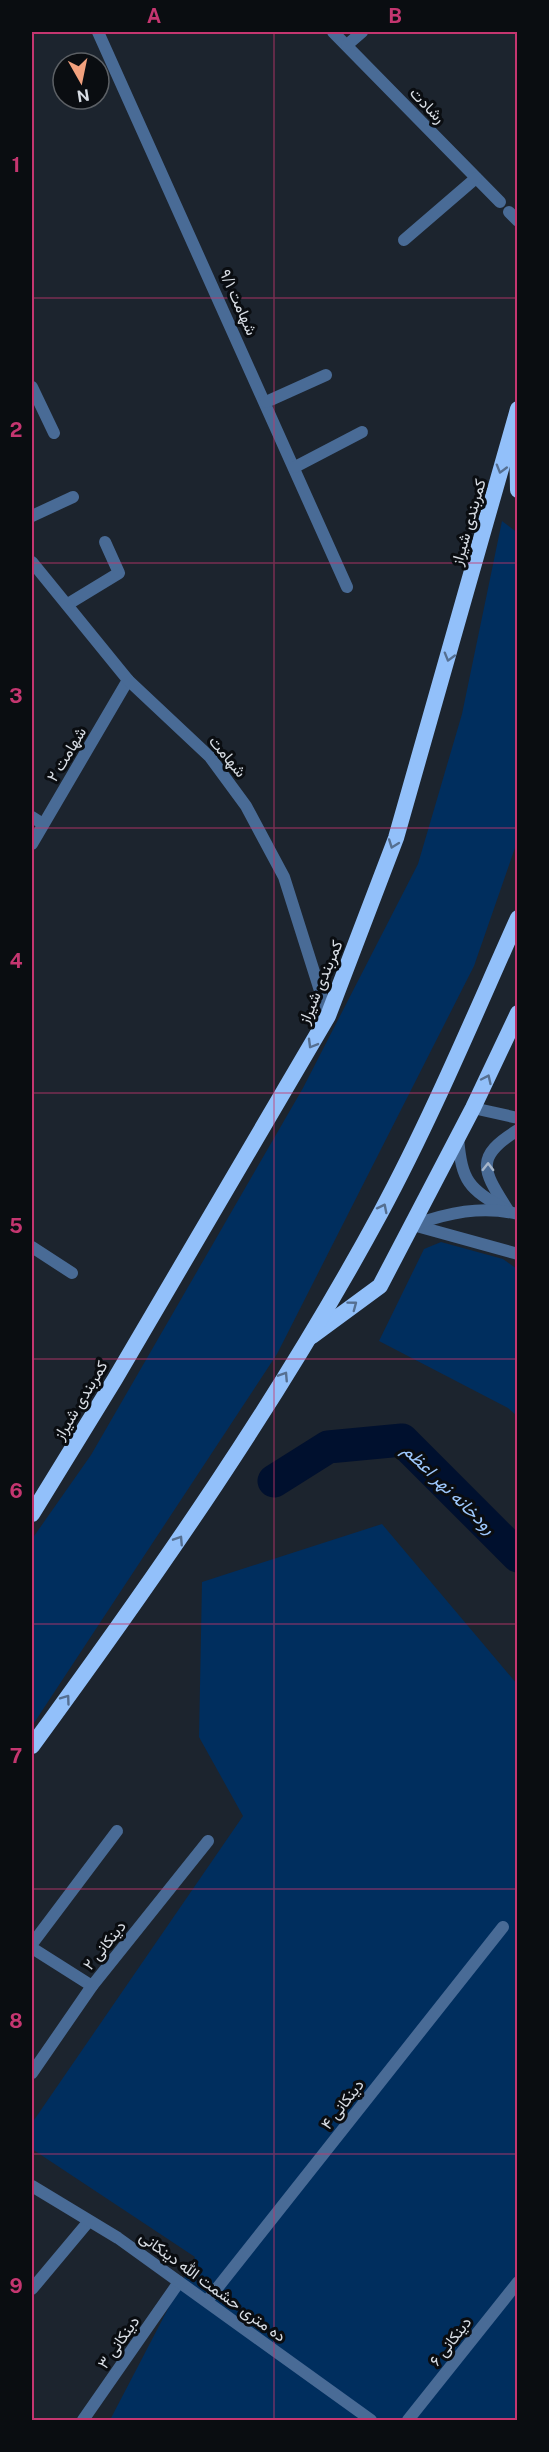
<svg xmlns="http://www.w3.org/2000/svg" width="549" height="2452" font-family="'Public Sans',Vazirmatn,sans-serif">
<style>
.green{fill:#002e5e}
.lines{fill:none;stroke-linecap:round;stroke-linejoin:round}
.river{stroke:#00102e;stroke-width:33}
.minor{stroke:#496b96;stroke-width:12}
.tertiary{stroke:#496b96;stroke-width:12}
.trunk{stroke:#92c0fa;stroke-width:16}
.oneway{stroke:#556f91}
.oneway2{stroke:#a6b5c9}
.grid{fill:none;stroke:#c53670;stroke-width:1.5;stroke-opacity:0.55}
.labels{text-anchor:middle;stroke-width:6;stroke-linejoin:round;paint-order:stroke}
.street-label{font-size:16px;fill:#d8dde4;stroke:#0a0d11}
.water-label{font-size:18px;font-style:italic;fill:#9ec8fd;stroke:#0a0d11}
.neatline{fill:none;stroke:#c53670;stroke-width:2}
.grid-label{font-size:20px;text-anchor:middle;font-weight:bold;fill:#c53670}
</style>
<rect width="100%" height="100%" fill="#1c242e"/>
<g class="green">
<polygon points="502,521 518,533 517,842 474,966 277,1354 32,1726 32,1539 91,1455 303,1088 418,864 462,714"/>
<polygon points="441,1242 503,1259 517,1269 517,1416 508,1408 379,1341 424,1249"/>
<polygon points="382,1524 517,1684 517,2420 110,2420 195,2257 32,2149 32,2123 243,1816 199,1737 202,1582"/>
</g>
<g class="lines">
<polyline class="river" points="274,1481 328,1447 402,1440 518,1556"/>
<g class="minor">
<polyline points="98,32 347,587"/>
<polyline points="333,32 500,202"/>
<polyline points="347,45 362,32"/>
<polyline points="509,212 518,221"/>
<polyline points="404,240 476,178"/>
<polyline points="32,387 54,433"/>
<polyline points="266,402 326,375"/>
<polyline points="295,467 362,432"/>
<polyline points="32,516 73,497"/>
<polyline points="68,604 119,573 105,542"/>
<polyline points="32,817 43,824"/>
<polyline points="32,844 128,680"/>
<polyline points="473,1108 518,1118"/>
<path d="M509 1212C485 1173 471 1158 518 1130"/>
<polyline points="413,1225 518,1254"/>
<polyline points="32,1247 72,1273"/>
<polyline points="32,1944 117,1831"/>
<polyline points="32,1948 92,1986"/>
<polyline points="32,2073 92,1986 208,1841"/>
<polyline points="32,2289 89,2221"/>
<polyline points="207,2301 503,1927"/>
<polyline points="83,2420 179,2282"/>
<polyline points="408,2420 518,2282"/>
</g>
<g class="tertiary">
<polyline points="32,562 128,680 210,757 246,806 284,877 328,1016"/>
<path d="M458 1138C462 1182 468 1188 506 1210"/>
<path d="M413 1225C448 1213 481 1205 518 1214"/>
<polyline points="32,2186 118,2238 371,2420"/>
</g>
<g class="trunk">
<polyline points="517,435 518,490"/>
<polyline points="312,1336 380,1286 473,1108 518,1013"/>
<polyline points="32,1514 115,1379 328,1016 396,838 518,409"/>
<path d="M32 1746C157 1575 280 1399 381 1212 432 1117 474 1016 518 918"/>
</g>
</g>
<defs><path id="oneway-chevron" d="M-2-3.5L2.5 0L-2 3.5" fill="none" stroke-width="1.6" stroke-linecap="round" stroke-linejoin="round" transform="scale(1.5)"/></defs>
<g class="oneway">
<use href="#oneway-chevron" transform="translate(501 469) rotate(106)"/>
<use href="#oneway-chevron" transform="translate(449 657) rotate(106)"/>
<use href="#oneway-chevron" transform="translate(393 844) rotate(110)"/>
<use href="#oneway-chevron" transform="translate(312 1044) rotate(120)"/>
<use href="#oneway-chevron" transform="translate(487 1079) rotate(-65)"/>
<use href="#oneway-chevron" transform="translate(383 1208) rotate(-63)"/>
<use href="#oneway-chevron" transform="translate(353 1305) rotate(-37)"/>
<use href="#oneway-chevron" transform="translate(284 1376) rotate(-57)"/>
<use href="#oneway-chevron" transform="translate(179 1540) rotate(-57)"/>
<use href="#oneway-chevron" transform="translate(66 1699) rotate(-54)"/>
</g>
<use class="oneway2" href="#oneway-chevron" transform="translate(488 1167) rotate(-89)"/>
<path class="grid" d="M274 32V2420M32 298H518M32 563H518M32 828H518M32 1093H518M32 1359H518M32 1624H518M32 1889H518M32 2154H518"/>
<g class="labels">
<g class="street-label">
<text transform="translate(428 105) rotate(46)" y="6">رشادت</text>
<text transform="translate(239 302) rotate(66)" y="6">۹/۱ شهامت</text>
<text transform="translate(468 522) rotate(-74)" y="6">کمربندی شیراز</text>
<text transform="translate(66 754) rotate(-59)" y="6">۲ شهامت</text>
<text transform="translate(228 756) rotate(50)" y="6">شهامت</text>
<text transform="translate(320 982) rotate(-67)" y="6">کمربندی شیراز</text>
<text transform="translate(80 1400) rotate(-59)" y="6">کمربندی شیراز</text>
<text transform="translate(104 1945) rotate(-51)" y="6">۲ دینکانی</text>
<text transform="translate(342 2104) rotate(-52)" y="6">۴ دینکانی</text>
<text transform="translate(213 2286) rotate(36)" y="6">ده متری حشمت الله دینکانی</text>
<text transform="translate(450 2341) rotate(-52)" y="6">۶ دینکانی</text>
<text transform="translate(118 2342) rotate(-55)" y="6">۳ دینکانی</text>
</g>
<g class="water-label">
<text transform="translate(449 1489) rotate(44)" y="6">رودخانه نهر اعظم</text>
</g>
</g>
<rect width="549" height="2452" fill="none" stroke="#0a0d11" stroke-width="66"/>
<g transform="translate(81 81) rotate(171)"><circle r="28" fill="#0a0d11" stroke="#5c6065" stroke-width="1.5"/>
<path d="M0-4.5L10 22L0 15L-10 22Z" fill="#f2a17e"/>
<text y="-9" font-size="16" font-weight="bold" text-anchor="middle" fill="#d8dde4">N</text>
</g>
<rect x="33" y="33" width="483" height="2386" class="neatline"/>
<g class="grid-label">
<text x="154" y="23">A</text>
<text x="395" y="23">B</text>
<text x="16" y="172">1</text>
<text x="16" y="437">2</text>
<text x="16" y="703">3</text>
<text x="16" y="968">4</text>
<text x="16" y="1233">5</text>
<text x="16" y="1498">6</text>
<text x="16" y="1763">7</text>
<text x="16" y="2028">8</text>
<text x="16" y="2293">9</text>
</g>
</svg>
